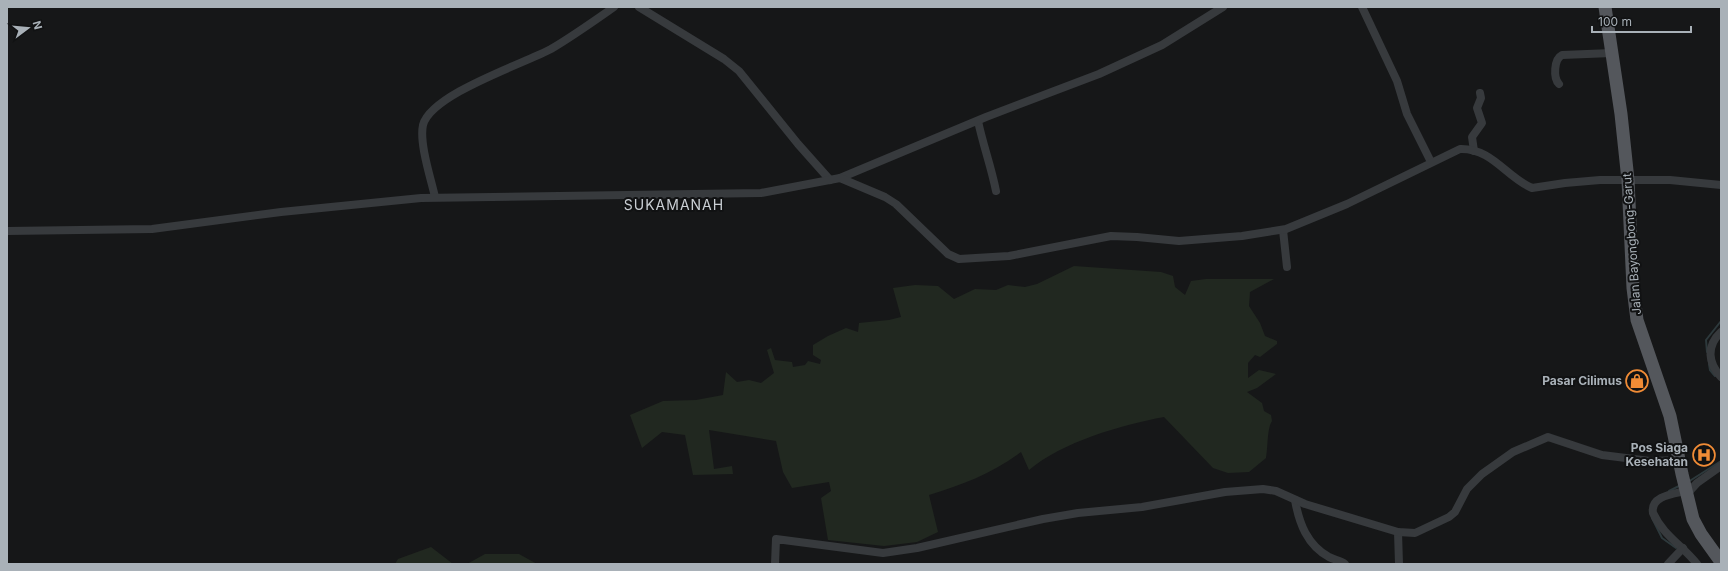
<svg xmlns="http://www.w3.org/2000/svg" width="1728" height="571" font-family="Inter,sans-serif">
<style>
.green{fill:#212820}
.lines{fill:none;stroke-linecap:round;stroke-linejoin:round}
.stream{stroke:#2d393c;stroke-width:2}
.street{stroke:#373a3d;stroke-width:8}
.primary{stroke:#54575c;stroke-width:13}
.labels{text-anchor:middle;stroke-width:4;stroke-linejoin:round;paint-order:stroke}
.street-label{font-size:12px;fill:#a9b1b8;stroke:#111213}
.poi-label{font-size:12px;font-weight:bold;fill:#a9b1b8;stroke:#111213;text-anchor:end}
.quarter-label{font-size:14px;letter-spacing:1px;fill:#cacfd4;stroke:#111213}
</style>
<rect width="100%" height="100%" fill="#161718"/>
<g class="green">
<path d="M1074 266 1161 272 1173 276 1175 287 1185 295 1191 281 1206 279H1274L1250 292 1249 306 1260 323 1265 336 1277 341V344L1260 357 1255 355 1248 363V378L1259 370 1276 374 1257 388 1247 392 1262 403 1264 411 1271 415 1272 421C1267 428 1268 448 1266 458L1249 472 1228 473 1213 468 1164 417C1121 425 1062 442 1029 470L1021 452C993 473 962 485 929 495L938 532 917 542 884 546 828 540 821 498 831 491 829 482 792 488 783 472 776 441 709 430 714 469 732 466 733 474 693 475 685 435 662 432 642 448 630 415 663 401 696 400 723 395 726 372 737 382 749 380 761 383 774 373 767 350 771 348 775 360 792 362 793 367 805 365 808 361 820 364 821 360 813 355V345L828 336 846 328 858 332 859 323 889 320 901 317 893 288 915 285 938 286 954 299 975 289 996 290 1008 285 1025 287 1037 284Z"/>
<polygon points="431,547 453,564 395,564 398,559"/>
<polygon points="485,554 519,554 537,564 467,564"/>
</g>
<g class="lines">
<g class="stream">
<polyline points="1707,352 1706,340 1721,321"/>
<polyline points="1709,364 1710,370 1715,376"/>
<polyline points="1688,482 1721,461"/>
<polyline points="1669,491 1681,485"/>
<polyline points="1652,518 1662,538 1676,548"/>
</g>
<g class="street">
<polyline points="639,7 724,59 739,71 798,144 830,180"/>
<polyline points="1362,7 1397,81 1407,114 1431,162"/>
<path d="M1559 84C1553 78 1554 59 1562 55L1612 53"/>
<path d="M978 121C983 145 991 166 996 191"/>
<polyline points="1474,151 1472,137 1482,123 1477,108 1481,98 1480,93"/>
<polyline points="840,178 986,117 1099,74 1162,45 1223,7"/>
<path d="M435 197C431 179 419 143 423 125 431 94 523 64 551 49 573 36 594 21 614 7"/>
<polyline points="1283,230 1287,267"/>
<path d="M7 231 152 229 281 212 421 198 761 193 840 178 885 197 896 204 948 254 959 259 1009 256 1111 236 1137 237 1179 241 1242 236 1286 229 1347 204 1460 149C1492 148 1506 177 1532 188L1565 183 1600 180H1670L1721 185"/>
<path d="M1721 332C1706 346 1708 363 1721 377"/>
<path d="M1686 491C1673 494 1650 496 1653 513 1663 535 1683 546 1697 564"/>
<polyline points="1687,494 1697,483 1721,466"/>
<path d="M1295 500C1299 523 1307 545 1329 557 1334 560 1341 560 1345 564"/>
<polyline points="1398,532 1399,564"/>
<polyline points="775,564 776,539 883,553 917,548 1043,519 1078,513 1142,507 1225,492 1263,489 1276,491 1305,504 1398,532 1415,533 1449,517 1455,512 1467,489 1482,474 1513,452 1548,437 1602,455 1650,461 1679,460"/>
<polyline points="1668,564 1683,548"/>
</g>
<polyline class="primary" points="1605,7 1621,114 1628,180 1633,288 1637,320 1670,416 1682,474 1693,519 1701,534 1721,562"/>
</g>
<defs>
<g id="shop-ring" transform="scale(1.15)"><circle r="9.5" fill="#111213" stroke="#f18c36" stroke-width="1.5"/><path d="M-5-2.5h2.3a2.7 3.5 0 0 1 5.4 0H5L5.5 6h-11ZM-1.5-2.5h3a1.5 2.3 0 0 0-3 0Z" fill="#f18c36"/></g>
<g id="hospital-ring" transform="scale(1.15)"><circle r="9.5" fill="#111213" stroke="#f18c36" stroke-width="1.5"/><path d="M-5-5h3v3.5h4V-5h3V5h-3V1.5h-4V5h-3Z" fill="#f18c36"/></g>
</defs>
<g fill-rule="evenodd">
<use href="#shop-ring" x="1637" y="381"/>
<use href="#hospital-ring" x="1704" y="455"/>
</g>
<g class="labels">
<g class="street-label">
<text transform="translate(1632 244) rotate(-94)" y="4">Jalan Bayongbong-Garut</text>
</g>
<g class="poi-label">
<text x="1622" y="385">Pasar Cilimus</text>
<text x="1688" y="452">Pos Siaga<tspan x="1688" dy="14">Kesehatan</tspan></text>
</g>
<g class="quarter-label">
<text x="674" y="210">SUKAMANAH</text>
</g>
</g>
<rect width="1728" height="571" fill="none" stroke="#a9b1b8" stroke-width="16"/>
<g transform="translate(28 28) rotate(74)" stroke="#111213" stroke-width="3" paint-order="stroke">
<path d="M0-3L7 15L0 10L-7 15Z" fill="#a9b1b8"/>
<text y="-6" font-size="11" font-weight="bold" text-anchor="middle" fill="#a9b1b8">N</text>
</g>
<path d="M1592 26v6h99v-6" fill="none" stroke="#a9b1b8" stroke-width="2"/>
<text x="1598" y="26" font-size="12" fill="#a9b1b8" stroke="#111213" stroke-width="3" paint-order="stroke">100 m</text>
</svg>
